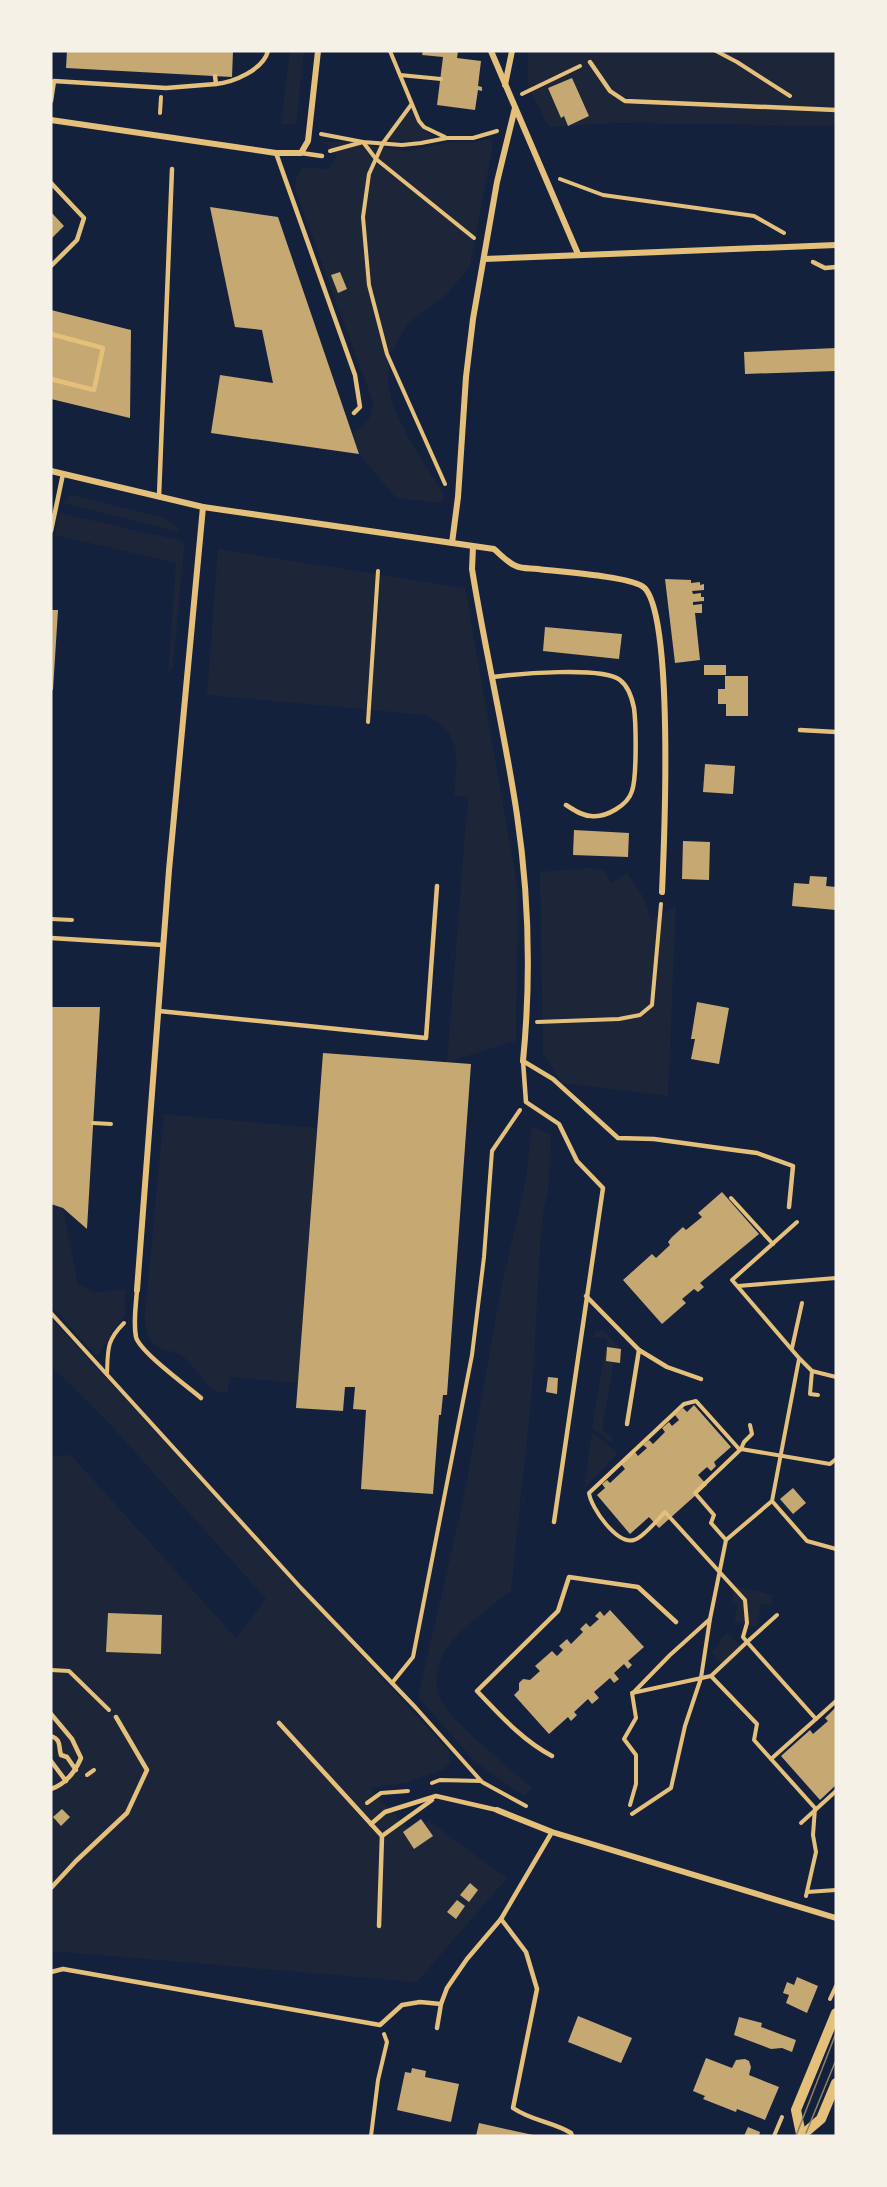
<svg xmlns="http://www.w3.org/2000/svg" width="887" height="2187" font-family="Raleway,sans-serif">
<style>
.green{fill:#1d2539}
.building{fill:#c6a872}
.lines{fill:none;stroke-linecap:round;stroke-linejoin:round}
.path{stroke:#e5c07b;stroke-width:4}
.service{stroke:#e5c07b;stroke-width:4.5}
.minor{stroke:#e5c07b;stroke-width:6}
.tertiary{stroke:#e5c07b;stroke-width:10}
.tram{stroke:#918062;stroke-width:1.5}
</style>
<rect width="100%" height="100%" fill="#14213d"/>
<g class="green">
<polygon points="290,51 304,51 296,125 281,124"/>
<polygon points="528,51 836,51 836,126 615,123 549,127 528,86"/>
<polygon points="410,110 422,129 434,136 429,140 390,141 390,138"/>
<path d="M492 138 493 144 470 266 448 293 409 322 390 354 388 383 394 409 409 439 444 495 442 503 396 498 359 454 352 433C367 424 371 420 373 402L295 189 296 178 302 167 327 169 337 157 333 149 323 142H345L406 151 451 142H475Z"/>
<polygon points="71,495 162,517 177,526 179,532 63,503"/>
<polygon points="60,513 183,541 184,549 173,667 168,672 176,563 55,535"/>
<path d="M218 549 465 588 518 890 516 1041 447 1062 468 797 454 795C457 756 464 735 425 715L207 695Z"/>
<polygon points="588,868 605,870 611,883 627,873 644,898 651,921 676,905 668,1096 562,1083 543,1054 540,872"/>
<path d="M164 1114 317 1128 299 1383 229 1377 228 1393C207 1395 198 1367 182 1356 172 1349 158 1352 150 1339 145 1331 145 1322 145 1312Z"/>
<path d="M532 1126 551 1135 548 1193 544 1206 540 1248 532 1391 511 1591C489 1608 463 1626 446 1649 437 1662 433 1684 440 1698 454 1725 508 1766 532 1788L524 1796 475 1762 418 1697 463 1502 501 1289 526 1179Z"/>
<polygon points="51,1204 63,1208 78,1284 93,1292 125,1290 125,1314 97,1356 51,1306"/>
<polygon points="51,1318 449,1751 450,1763 444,1769 406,1783 370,1788 411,1832 429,1821 507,1878 417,1982 51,1951 51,1457 71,1455 236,1638 266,1599 109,1423 51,1366"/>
<polygon points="596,1331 604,1331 621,1349 607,1348 606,1361 614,1362 602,1429 612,1438 612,1443 592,1428 607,1339 593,1337"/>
<polygon points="592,1432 618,1453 584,1488"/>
<polygon points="735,1586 773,1595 771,1605 761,1604 756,1627 734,1622 738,1604 731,1603"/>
<polygon points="728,1633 744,1650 726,1667 711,1652 720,1644 719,1641"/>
</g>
<g class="building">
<polygon points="67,51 233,51 232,77 66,68"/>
<polygon points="423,51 458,51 457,58 481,61 478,86 482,87 482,91 478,90 475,110 437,105 443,57 422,55"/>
<polygon points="572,78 589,116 568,126 564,116 561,118 548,88"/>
<polygon points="210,207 278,217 359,454 211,433 220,375 273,383 262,330 235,327"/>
<polygon points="51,212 64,226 51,239"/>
<polygon points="340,272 347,289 338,293 331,275"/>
<polygon points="51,310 131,330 130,418 51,399"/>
<polygon points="836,348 836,371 745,374 744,352"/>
<polygon points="665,579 691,580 691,583 700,582 700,585 704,584 704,590 692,591 693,594 701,593 701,597 704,597 704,601 693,602 693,605 702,604 702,613 695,613 700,660 675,663"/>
<polygon points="51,610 58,610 53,690 51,690"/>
<polygon points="545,627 622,634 619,659 543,651"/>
<rect x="704" y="665" width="22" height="10"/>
<polygon points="725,676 748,676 748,716 726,716 726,704 718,704 718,689 725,689"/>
<polygon points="705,764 735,766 733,794 703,792"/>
<polygon points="574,830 629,833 628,857 573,855"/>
<polygon points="683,841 710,842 709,880 682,879"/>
<polygon points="810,876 827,877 826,886 836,887 836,910 792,906 794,883 809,884"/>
<polygon points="697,1002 729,1008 719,1064 691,1059 695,1039 691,1039"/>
<polygon points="51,1007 100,1007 87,1229 63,1208 51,1204"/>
<polygon points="323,1053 471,1064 447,1395 443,1395 441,1415 439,1415 433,1494 361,1489 366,1410 353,1409 355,1387 345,1387 343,1411 296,1408"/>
<polygon points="722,1192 759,1234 700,1283 704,1287 698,1292 694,1289 682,1299 686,1303 662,1324 623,1280 652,1254 656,1258 670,1245 668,1242 672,1237 683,1227 686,1230 702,1217 698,1213"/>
<polygon points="607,1347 621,1349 620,1363 606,1361"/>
<polygon points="548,1377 558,1378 557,1394 546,1392"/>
<polygon points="694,1405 731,1447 714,1462 716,1466 711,1471 707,1467 698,1475 707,1485 659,1528 649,1517 630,1534 597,1495 605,1488 602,1484 607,1480 610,1483 625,1469 621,1464 635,1452 638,1456 647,1448 643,1445 649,1440 653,1444 665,1432 662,1428 669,1422 672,1426 679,1420 675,1415 683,1408 687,1412"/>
<polygon points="793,1488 806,1503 793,1514 780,1499"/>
<polygon points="610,1610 644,1647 628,1661 632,1665 628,1669 624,1664 614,1673 619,1679 614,1683 610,1678 594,1692 599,1698 592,1704 588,1699 574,1712 577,1715 571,1721 568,1717 549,1734 514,1695 519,1690 519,1683 523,1679 530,1680 540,1671 535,1666 552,1651 557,1656 563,1650 559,1646 567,1639 571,1644 583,1632 580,1629 586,1623 590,1627 599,1619 595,1616 600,1611 604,1616"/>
<polygon points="108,1613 162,1615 161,1654 106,1652"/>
<polygon points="836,1707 836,1785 820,1800 781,1756 810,1730 813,1734 828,1721 825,1718"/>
<polygon points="62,1809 70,1817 61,1826 53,1817"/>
<polygon points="421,1819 433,1836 414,1849 403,1832"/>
<polygon points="470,1883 478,1890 469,1902 460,1895"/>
<polygon points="457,1900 465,1906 456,1919 447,1912"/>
<polygon points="797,1977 818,1986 807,2013 786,2003 789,1995 783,1993 787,1982 794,1985"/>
<polygon points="578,2016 632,2038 621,2063 568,2042"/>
<polygon points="739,2017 762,2023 761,2027 796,2040 792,2052 782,2048 771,2049 734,2035"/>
<polygon points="706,2058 732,2068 736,2060 745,2059 749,2061 751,2067 749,2075 779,2087 765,2120 737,2109 736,2112 703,2099 705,2096 693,2091"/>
<polygon points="412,2068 426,2071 425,2077 459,2084 451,2122 397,2110 405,2072 411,2073"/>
<polygon points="479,2123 533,2135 533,2136 476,2136"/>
<polygon points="748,2127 760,2132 759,2136 744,2136"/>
</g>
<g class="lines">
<g class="path">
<polyline points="390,51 419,121 424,127 445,137"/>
<polyline points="716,51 737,62 790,96"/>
<polyline points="400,75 441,79"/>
<polyline points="522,94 580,66"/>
<polyline points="411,105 383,143 369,174 363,217 369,285 387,354 445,484"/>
<polyline points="160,113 161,97"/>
<polyline points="321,134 363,142 402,145 421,143 447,138 473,138 497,131"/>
<polyline points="330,151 363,142 376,159 474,238"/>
<polyline points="560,179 603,195 754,216 784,233"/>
<polyline points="368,722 378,571"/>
<polyline points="51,919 72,920"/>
<polyline points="537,1022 619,1019 640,1015 652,1005 661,904"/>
<polyline points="93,1123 111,1124"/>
<polyline points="731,1198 773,1244"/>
<polyline points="797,1222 732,1280 799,1358 812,1371 836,1377"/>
<polyline points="738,1286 836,1278"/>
<polyline points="51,1313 301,1588 416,1708 482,1782 526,1806"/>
<polyline points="792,1348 802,1303"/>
<polyline points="799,1359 772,1501 807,1541 836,1549"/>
<polyline points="812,1371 810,1394 818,1395"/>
<path d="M107 1374C108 1350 106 1341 124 1323"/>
<polyline points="741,1449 744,1442 752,1434 750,1425"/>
<polyline points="726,1540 711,1523 714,1515 695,1493 741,1449 830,1464 836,1459"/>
<polyline points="777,1615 747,1642 816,1719 771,1759 815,1808 813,1835 816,1852 806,1896"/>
<polyline points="51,1670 69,1671 109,1710"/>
<polyline points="711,1676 757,1724 754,1740 771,1759"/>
<polyline points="392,1683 413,1657 472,1355 484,1257 492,1151 520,1110"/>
<polyline points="633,1693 670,1655 710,1619 726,1540 772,1501"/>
<polyline points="816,1719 836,1701"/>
<polyline points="87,1775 94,1770"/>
<polyline points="432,1783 440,1780 481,1781"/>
<polyline points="367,1803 381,1793 408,1791"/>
<path d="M630 1805 636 1784V1755L624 1739 636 1718 632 1693 711 1676 747 1642 743 1637 747 1623 745 1600 665 1512C658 1519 643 1538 634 1540 617 1545 591 1508 589 1493L684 1404 696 1401 740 1450"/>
<polyline points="632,1814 671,1788 685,1726 701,1678 710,1619"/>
<polyline points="801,1823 836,1791"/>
<polyline points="807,1892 836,1890"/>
<polyline points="830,1999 836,1986"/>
<polyline points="371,2136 378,2080 387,2042 384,2034"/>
<polyline points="774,2136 782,2117"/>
</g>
<g class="service">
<polyline points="590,62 610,91 625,101 836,110"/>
<path d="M216 84C234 82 263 70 268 51"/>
<polyline points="51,101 54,81 166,88 216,84 215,76"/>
<polyline points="276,153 355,375 360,407 354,413"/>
<polyline points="301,153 322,156"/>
<polyline points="51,183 84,218 77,240 51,266"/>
<polyline points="813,262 825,268 836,267"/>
<polyline points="51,334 103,348 94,390 51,379"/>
<polyline points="159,497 172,169"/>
<polyline points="51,531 63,474"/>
<path d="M493 677C517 674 602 666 620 680 628 686 632 698 634 708 636 723 637 777 632 791 628 805 606 818 591 816 582 816 574 810 566 805"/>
<polyline points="800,730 836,732"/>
<polyline points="51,938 163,945"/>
<polyline points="159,1011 426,1038 437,886"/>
<polyline points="523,1061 526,1102 559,1124 577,1161 603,1188 554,1522"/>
<polyline points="523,1061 553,1079 618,1138 654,1139 734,1150 757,1153 793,1166 789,1207"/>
<path d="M137 1290C136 1305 133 1322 136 1337 140 1352 187 1386 201 1398"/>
<polyline points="586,1296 639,1350 667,1367 701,1379"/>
<polyline points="627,1424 639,1350"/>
<path d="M51 1714 72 1739 81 1758C75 1772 66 1784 51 1789"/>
<polyline points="279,1723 382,1836 379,1926"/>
<path d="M51 1736C62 1740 58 1746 61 1755L67 1757 76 1770"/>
<path d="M552 1756C522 1740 501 1716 477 1691L558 1611 569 1577 638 1587 676 1622"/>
<polyline points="51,1761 66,1781"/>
<polyline points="371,1824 385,1812 436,1796 497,1810"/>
<polyline points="382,1836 432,1800"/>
<polyline points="51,1888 76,1861 127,1813 147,1770 116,1717"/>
<path d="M501 1919 526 1952 537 1989 513 2108C532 2121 553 2122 571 2133L572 2136"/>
<polyline points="51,1972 63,1969 380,2025 402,2005 420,2002 441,2004"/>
<polyline points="437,2028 441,2004 447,1988 467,1959 501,1919 552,1832"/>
</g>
<g class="minor">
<polyline points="491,51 578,254"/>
<polyline points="505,85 512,51"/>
<polyline points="51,120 276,153 301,153 308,141 318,51"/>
<polyline points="484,259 836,245"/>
<path d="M51 471 203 507 494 549C500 554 508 563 516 566 522 569 531 568 538 569 560 572 625 576 642 586 675 605 664 848 662 892"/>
<polyline points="452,543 458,497 466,377 473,319 497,182 515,108"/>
<path d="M473 547 472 569C485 651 505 733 517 815 529 896 531 980 523 1061"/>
<polyline points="137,1290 169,870 203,507"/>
<polyline points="497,1810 552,1832 836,1918"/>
</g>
<g class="tertiary">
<polyline points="801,2134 796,2110 836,2013"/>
<polyline points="801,2136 821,2119 836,2083"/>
</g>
<g class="tram">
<polyline points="806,2133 836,2060"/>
<polyline points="796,2136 836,2033"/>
</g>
</g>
<rect width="887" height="2187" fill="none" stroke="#f6f1e7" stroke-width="105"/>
</svg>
